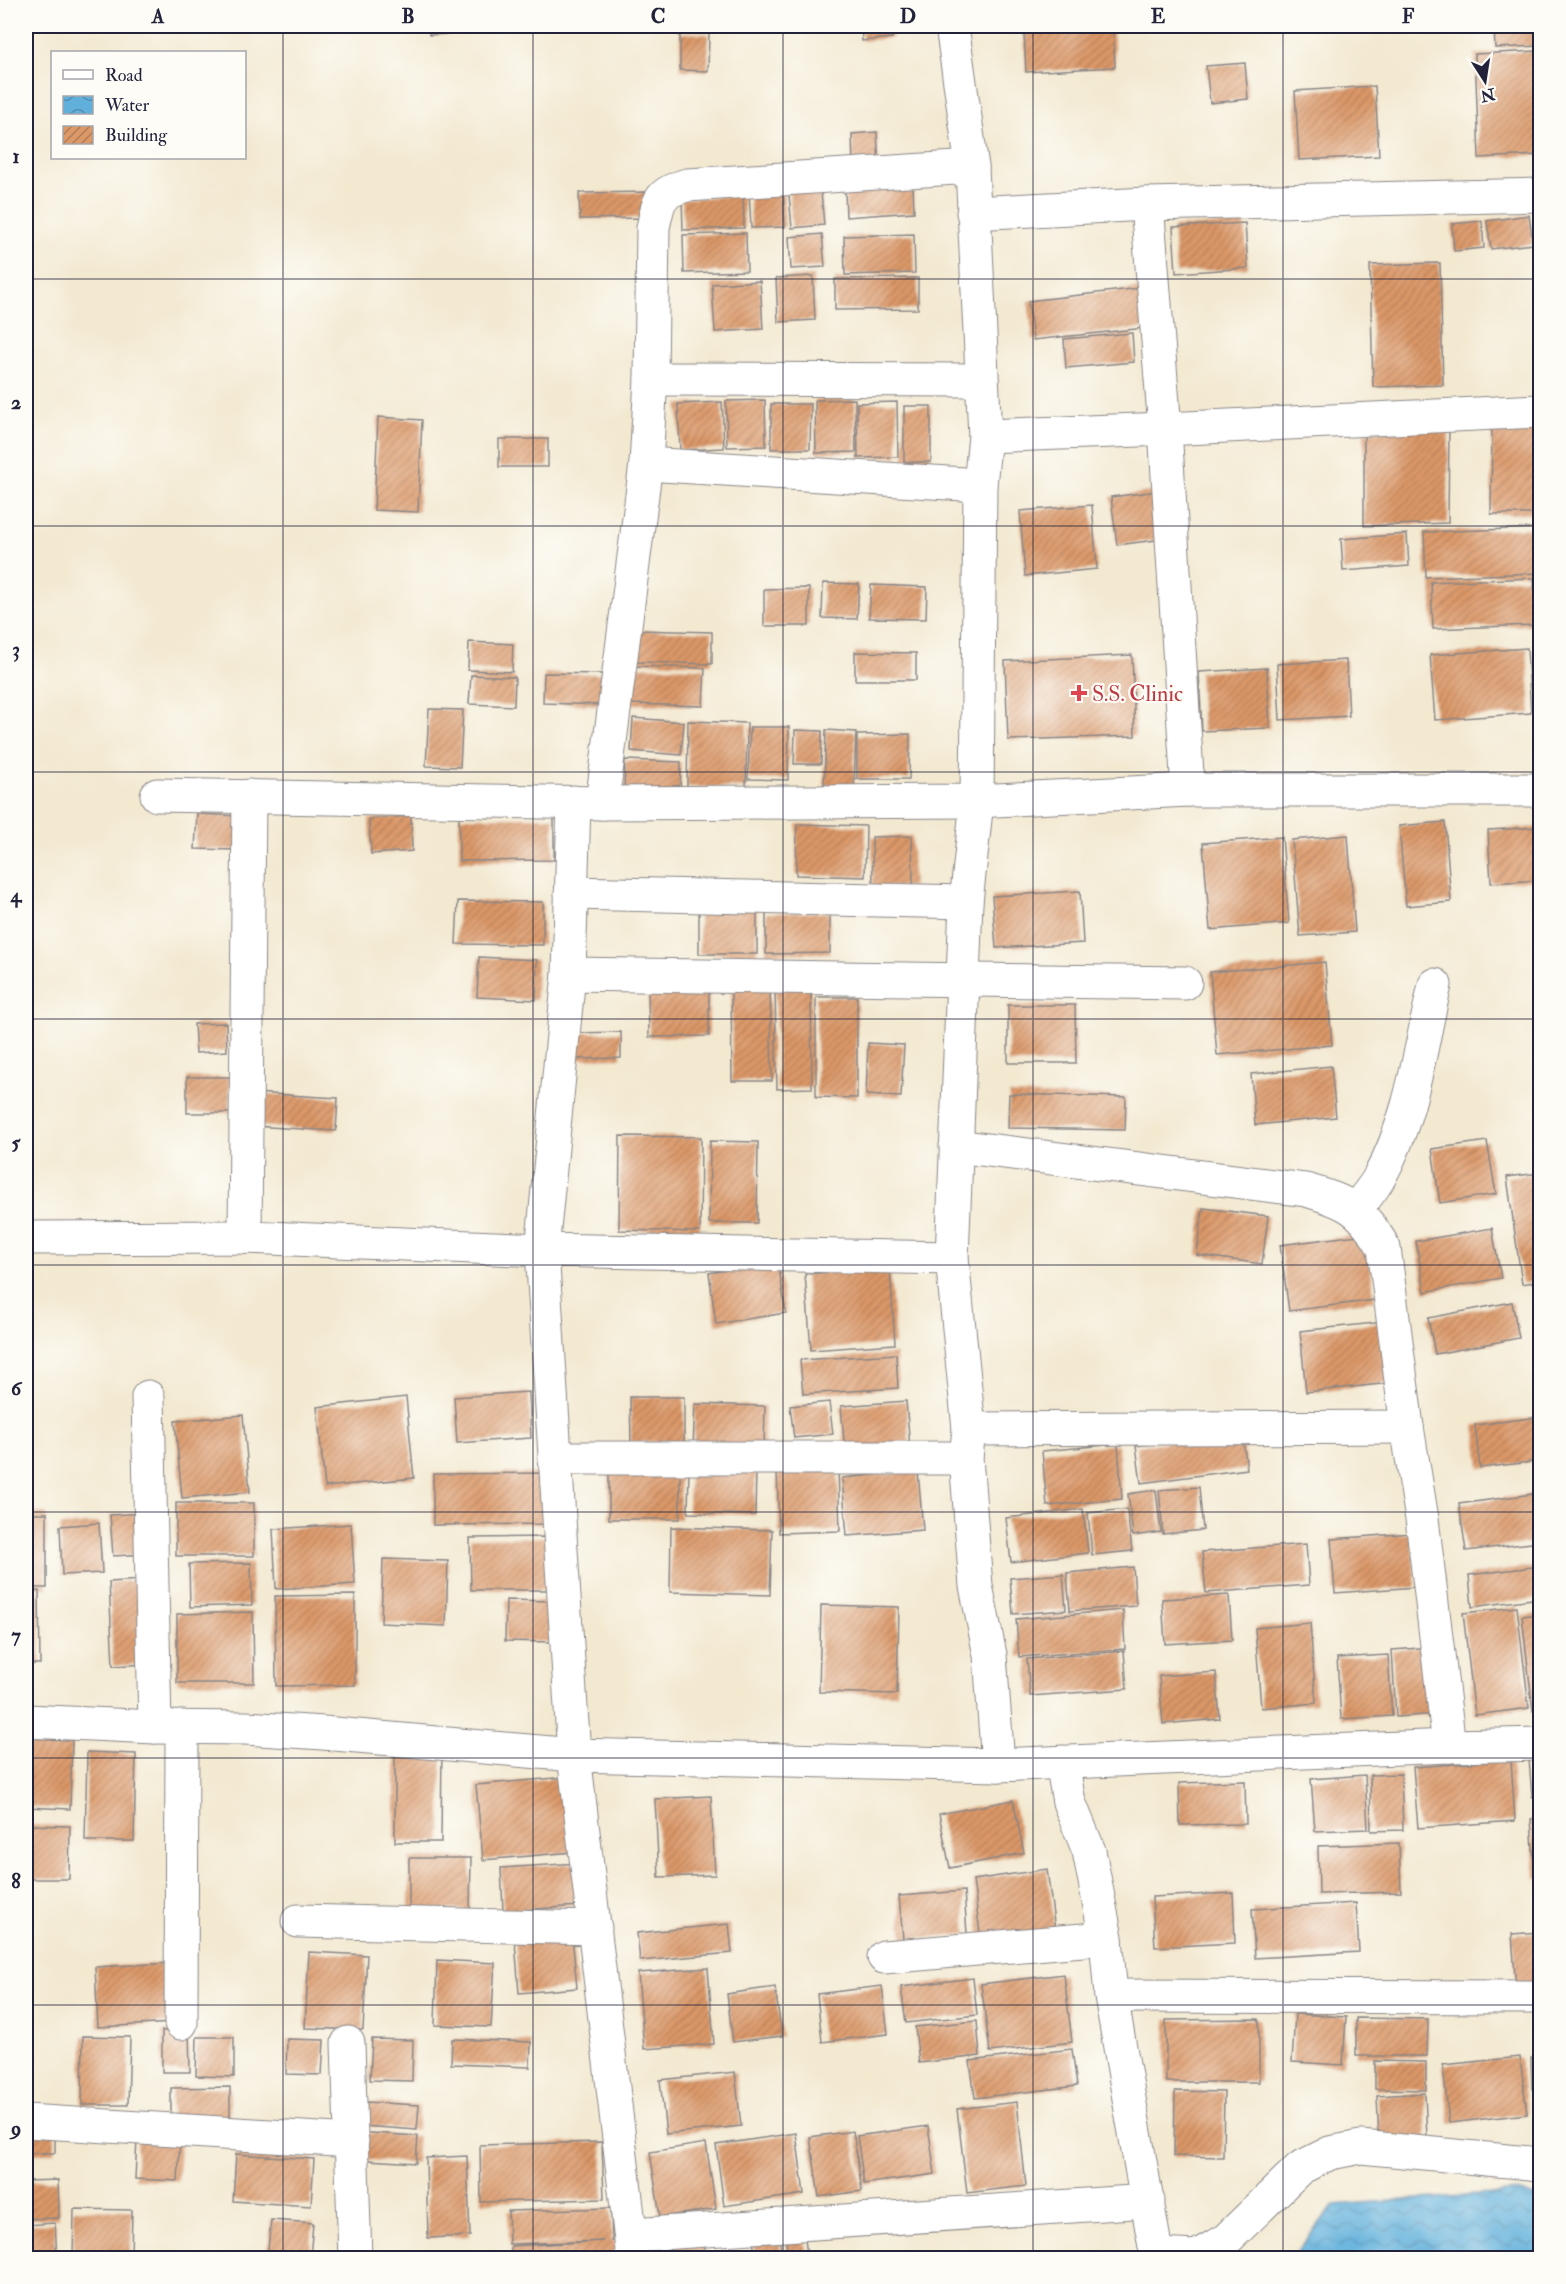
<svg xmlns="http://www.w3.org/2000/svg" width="1566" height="2284" font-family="'IM FELL Double Pica',serif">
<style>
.water{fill:url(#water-waves);stroke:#42698b;stroke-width:1.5}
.building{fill:url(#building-hatch)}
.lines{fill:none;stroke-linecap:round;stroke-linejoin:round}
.minor-casing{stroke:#8a8686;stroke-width:35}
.minor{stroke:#fff;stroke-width:33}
.grid{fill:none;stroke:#22223b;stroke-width:1.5;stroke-opacity:0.55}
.health-dot{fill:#e0444e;stroke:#fdfcf7;stroke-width:2}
.labels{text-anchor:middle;stroke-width:4.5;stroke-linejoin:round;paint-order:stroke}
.health-label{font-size:22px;fill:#be3a42;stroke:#fdfcf7;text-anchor:start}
.neatline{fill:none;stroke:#22223b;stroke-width:2}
.grid-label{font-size:20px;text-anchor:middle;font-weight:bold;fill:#22223b}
</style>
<defs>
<pattern id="water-waves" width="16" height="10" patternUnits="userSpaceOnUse" patternTransform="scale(1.5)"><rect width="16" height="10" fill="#61b0db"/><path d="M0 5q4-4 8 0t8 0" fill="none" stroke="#508fb3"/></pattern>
<pattern id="building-hatch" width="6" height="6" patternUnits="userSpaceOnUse" patternTransform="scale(1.5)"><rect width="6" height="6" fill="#dc9867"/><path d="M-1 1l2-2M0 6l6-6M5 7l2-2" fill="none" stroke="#b27c56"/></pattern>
</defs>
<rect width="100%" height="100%" fill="#fdfcf7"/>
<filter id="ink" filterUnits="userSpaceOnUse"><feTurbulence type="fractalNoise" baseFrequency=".0167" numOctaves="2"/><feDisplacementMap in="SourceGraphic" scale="12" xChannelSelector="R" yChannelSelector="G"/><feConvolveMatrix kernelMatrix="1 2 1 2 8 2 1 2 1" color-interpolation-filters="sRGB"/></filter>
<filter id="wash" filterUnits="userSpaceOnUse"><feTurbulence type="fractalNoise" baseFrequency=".008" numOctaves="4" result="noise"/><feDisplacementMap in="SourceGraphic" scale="24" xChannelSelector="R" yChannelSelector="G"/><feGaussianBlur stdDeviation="1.35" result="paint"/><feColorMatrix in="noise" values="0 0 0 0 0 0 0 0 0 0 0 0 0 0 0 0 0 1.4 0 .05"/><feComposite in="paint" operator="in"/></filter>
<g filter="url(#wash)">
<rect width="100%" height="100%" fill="#f3e9d1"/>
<polygon class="water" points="1521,2192 1540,2199 1540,2258 1292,2258 1334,2205"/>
<g id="blocks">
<g class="building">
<polygon points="429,26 467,26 467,33 429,35"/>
<polygon points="679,26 712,26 712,30 679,31"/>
<polygon points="861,26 891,26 892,38 862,41"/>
<polygon points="1494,26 1540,26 1540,46 1495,48"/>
<polygon points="1113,27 1115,67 1026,72 1024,32"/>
<polygon points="680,33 709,34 708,71 680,70"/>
<polygon points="1538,51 1540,155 1479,158 1475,54"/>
<polygon points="1245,63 1248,99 1210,103 1206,66"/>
<polygon points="1375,86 1379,156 1299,160 1295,91"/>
<polygon points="877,132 879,166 853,167 852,134"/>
<polygon points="820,181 824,225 792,228 788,184"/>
<polygon points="913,186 914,212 846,217 845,190"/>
<polygon points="783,189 785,227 751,228 749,190"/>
<polygon points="650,192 650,218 580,219 579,193"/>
<polygon points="743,195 744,228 683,230 682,199"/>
<polygon points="1529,215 1533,244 1491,249 1487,221"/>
<polygon points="1482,221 1484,248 1454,251 1452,224"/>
<polygon points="1245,223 1248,268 1176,273 1173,227"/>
<polygon points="746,233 747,271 684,273 683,235"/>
<polygon points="822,234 825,267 791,269 789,237"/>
<polygon points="914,234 915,273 845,275 844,236"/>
<polygon points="1440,263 1443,385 1373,387 1370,265"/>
<polygon points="813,276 815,320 778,322 776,278"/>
<polygon points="918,278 918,309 835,310 835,279"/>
<polygon points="760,281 763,329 715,332 712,284"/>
<polygon points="1140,288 1145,328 1033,340 1028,301"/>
<polygon points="1132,333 1134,362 1066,368 1064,339"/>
<polygon points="855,399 856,452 816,453 815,400"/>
<polygon points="765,400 766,446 727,447 726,401"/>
<polygon points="722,402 724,448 680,450 678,404"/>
<polygon points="897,402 898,457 858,458 857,403"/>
<polygon points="771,404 811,404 810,449 771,449"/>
<rect x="904" y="406" width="27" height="56"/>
<polygon points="378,417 422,420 418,512 374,510"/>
<polygon points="1492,418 1540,418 1540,514 1491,514"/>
<polygon points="1449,427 1448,523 1364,526 1364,432"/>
<rect x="499" y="439" width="49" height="28"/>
<polygon points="1158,491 1164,539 1117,545 1111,497"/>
<polygon points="1092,505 1097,569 1025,576 1020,511"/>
<polygon points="1538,528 1540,573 1426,577 1424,532"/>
<polygon points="1407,534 1409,566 1343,571 1341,539"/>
<polygon points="1534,578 1536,625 1433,629 1431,582"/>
<polygon points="823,583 859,584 857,619 822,618"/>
<polygon points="871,585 927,587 926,619 869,618"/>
<polygon points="809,588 809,626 764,626 764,589"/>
<polygon points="637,630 712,632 712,664 636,662"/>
<polygon points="469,642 513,644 512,672 468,670"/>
<polygon points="1527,648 1531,713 1435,720 1430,655"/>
<polygon points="855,652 916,653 916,680 855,680"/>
<polygon points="1132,655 1135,736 1008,740 1005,661"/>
<polygon points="1346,660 1349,716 1280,720 1277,664"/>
<polygon points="630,666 705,668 703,706 629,704"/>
<polygon points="1267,668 1270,728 1202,731 1199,672"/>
<polygon points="544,673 603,674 602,705 543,703"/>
<polygon points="471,675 515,677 514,706 469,704"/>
<polygon points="429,709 463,710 460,767 426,766"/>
<polygon points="633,718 684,722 681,755 631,751"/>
<polygon points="688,721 747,723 746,788 687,787"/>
<polygon points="750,727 789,727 788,780 748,779"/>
<polygon points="795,730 822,731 821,764 794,764"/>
<polygon points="826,730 856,732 854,787 824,785"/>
<polygon points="910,734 909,779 857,779 857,735"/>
<polygon points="625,760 681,762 680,796 624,794"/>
<polygon points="197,814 239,816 237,850 195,849"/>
<polygon points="411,816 412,851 371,854 369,819"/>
<polygon points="459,817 554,817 554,860 459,861"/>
<polygon points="1445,822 1451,902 1406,906 1399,826"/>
<polygon points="797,824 866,826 865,877 796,875"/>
<polygon points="1540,827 1540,880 1491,883 1488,830"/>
<polygon points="1348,835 1355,932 1300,936 1292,840"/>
<polygon points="912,836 913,887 873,887 872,837"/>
<polygon points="1282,837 1289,923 1210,930 1203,843"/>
<polygon points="1080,891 1083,943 996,948 992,896"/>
<polygon points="458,901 543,902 543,945 456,944"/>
<polygon points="757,906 757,954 699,954 699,907"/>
<polygon points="830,912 830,953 766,954 766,913"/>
<polygon points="479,957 537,960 536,1000 477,997"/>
<polygon points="1325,962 1332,1045 1217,1055 1210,972"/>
<polygon points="731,985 770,985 772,1081 732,1081"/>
<polygon points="709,986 709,1036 649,1037 648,987"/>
<polygon points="811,987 812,1088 777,1089 775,988"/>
<polygon points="816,997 857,997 857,1098 816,1097"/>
<polygon points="1008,1005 1075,1005 1076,1063 1008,1063"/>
<polygon points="226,1023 227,1051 196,1053 194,1024"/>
<polygon points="621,1032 621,1058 574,1059 574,1033"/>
<polygon points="868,1043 904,1045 901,1097 866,1095"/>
<polygon points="1331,1066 1336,1117 1255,1125 1251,1074"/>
<rect x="187" y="1077" width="43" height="36"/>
<polygon points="254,1093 338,1098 336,1131 252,1126"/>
<polygon points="1009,1094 1126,1097 1125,1130 1008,1128"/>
<polygon points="620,1136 701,1137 700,1232 619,1230"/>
<polygon points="710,1141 758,1142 757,1223 709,1223"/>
<polygon points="1487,1141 1496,1194 1440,1203 1432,1149"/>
<polygon points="1540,1173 1540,1281 1522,1284 1507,1177"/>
<polygon points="1203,1208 1268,1216 1262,1264 1197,1255"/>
<polygon points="1492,1228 1501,1278 1425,1292 1416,1241"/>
<polygon points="1366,1234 1375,1300 1289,1311 1280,1245"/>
<polygon points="778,1262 786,1313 716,1324 709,1273"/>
<polygon points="890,1268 895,1344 811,1350 805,1274"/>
<polygon points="1512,1302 1519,1338 1435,1354 1428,1318"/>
<polygon points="1384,1322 1390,1383 1306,1392 1300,1331"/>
<polygon points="896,1354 898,1388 803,1394 800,1360"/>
<polygon points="529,1392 531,1438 457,1443 454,1397"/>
<polygon points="406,1397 414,1478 325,1487 317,1407"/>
<polygon points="630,1397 684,1397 684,1442 631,1442"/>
<polygon points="906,1401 910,1447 845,1453 841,1406"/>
<polygon points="829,1402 833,1434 794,1438 790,1406"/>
<polygon points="695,1404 765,1406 764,1449 693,1447"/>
<polygon points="243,1415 250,1492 182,1498 175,1421"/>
<polygon points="1540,1417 1540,1461 1480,1468 1475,1425"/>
<polygon points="1242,1432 1247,1469 1141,1483 1136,1446"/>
<polygon points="1118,1444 1122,1499 1047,1506 1042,1451"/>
<rect x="609" y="1466" width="71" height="53"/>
<polygon points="689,1468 756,1470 755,1515 688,1513"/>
<polygon points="838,1469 840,1531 779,1533 777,1471"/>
<polygon points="918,1471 923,1530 847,1536 842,1478"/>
<polygon points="544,1473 544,1524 433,1525 433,1474"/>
<polygon points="1199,1487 1203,1530 1163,1534 1159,1490"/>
<polygon points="1156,1490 1161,1532 1133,1536 1128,1494"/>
<polygon points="1540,1493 1540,1542 1466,1551 1459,1504"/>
<rect x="176" y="1503" width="78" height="53"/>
<polygon points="1083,1509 1088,1553 1011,1562 1006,1518"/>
<polygon points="1127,1509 1132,1551 1092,1555 1088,1513"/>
<rect x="26" y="1513" width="21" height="75"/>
<polygon points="143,1513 146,1554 113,1556 110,1515"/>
<polygon points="99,1523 102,1573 62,1575 60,1526"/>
<polygon points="351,1524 355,1584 276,1589 273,1529"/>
<polygon points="671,1527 772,1530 770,1595 670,1592"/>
<polygon points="1412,1533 1416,1587 1335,1593 1331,1539"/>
<polygon points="551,1537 552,1590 471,1590 470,1538"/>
<polygon points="1306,1544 1309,1585 1206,1593 1202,1552"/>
<polygon points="383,1559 448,1561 446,1626 381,1623"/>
<polygon points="251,1563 252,1605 190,1607 189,1564"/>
<polygon points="1540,1566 1540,1598 1472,1607 1469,1575"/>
<polygon points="1133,1567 1136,1606 1070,1611 1067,1573"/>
<polygon points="1063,1574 1066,1610 1013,1614 1010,1578"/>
<polygon points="143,1580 147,1664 113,1666 109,1582"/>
<polygon points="39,1591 40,1664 26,1664 26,1592"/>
<polygon points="355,1595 355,1685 276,1686 275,1596"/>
<polygon points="1229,1595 1232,1640 1165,1644 1162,1599"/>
<polygon points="506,1600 553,1601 552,1642 505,1641"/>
<polygon points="821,1605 899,1607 897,1694 819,1692"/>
<polygon points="1517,1607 1529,1708 1475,1715 1463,1613"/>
<polygon points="1123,1610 1125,1649 1019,1657 1016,1619"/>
<polygon points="253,1612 254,1683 177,1683 177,1614"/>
<polygon points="1540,1614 1540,1710 1533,1711 1522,1616"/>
<polygon points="1310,1623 1316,1703 1261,1708 1255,1628"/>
<polygon points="1434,1647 1438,1714 1396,1717 1392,1650"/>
<polygon points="1124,1651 1127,1689 1030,1696 1027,1659"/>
<polygon points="1388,1655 1392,1716 1341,1719 1337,1658"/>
<polygon points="1216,1672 1220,1719 1163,1724 1159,1676"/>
<polygon points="26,1738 72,1740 70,1809 26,1807"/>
<polygon points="395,1745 442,1745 441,1842 395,1842"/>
<polygon points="87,1752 136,1754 134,1841 85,1841"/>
<polygon points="1540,1758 1540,1796 1532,1797 1529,1759"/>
<polygon points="1511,1760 1515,1821 1418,1828 1413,1767"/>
<polygon points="1401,1774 1403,1830 1371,1831 1370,1775"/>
<polygon points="1365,1775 1368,1829 1315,1831 1311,1779"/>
<polygon points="566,1777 573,1852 483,1860 476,1785"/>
<polygon points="1245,1781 1246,1824 1180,1825 1179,1783"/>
<polygon points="711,1796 715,1875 659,1877 655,1799"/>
<polygon points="1013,1800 1024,1853 950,1868 939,1814"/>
<polygon points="1540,1818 1540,1879 1535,1879 1531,1819"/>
<polygon points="26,1825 70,1826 69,1879 26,1879"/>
<polygon points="1399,1843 1401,1892 1319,1894 1318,1846"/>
<polygon points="409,1858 471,1858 470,1910 409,1910"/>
<polygon points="578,1863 580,1906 503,1911 501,1868"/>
<polygon points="1047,1869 1055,1930 981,1941 973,1880"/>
<polygon points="964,1891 967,1934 903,1939 899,1896"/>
<polygon points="1233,1893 1235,1943 1155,1947 1152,1897"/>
<polygon points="1356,1903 1359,1952 1255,1958 1252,1909"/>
<polygon points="729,1924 732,1953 640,1961 637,1933"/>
<polygon points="1540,1932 1540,1988 1516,1990 1512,1934"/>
<polygon points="572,1936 577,1988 519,1993 515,1941"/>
<polygon points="309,1952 367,1955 363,2030 305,2028"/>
<polygon points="437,1960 495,1963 491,2027 435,2025"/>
<polygon points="171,1963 175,2023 98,2027 95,1967"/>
<polygon points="708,1968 714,2044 644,2049 638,1973"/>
<polygon points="1064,1974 1072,2042 990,2052 981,1984"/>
<polygon points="973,1978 977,2015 906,2023 901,1987"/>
<polygon points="882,1986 888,2034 822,2042 817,1994"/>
<polygon points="775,1987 782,2036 733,2042 727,1994"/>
<polygon points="1295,2014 1346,2017 1343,2065 1292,2062"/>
<polygon points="1356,2018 1428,2019 1427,2056 1356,2056"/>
<polygon points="1259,2019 1259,2082 1166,2082 1166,2020"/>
<polygon points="977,2021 980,2056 919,2063 915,2027"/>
<polygon points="189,2030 190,2072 162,2072 162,2031"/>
<polygon points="83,2036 130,2037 128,2105 82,2105"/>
<polygon points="197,2037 234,2037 234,2077 196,2076"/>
<polygon points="287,2039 324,2040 322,2075 286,2074"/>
<polygon points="372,2039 413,2040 412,2081 370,2080"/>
<polygon points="452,2039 531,2042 530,2067 451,2064"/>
<polygon points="1072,2049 1077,2086 975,2098 970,2061"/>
<polygon points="1520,2057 1527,2114 1449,2123 1443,2065"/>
<polygon points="1540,2057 1540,2088 1532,2089 1531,2058"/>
<polygon points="1375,2061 1426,2062 1426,2090 1375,2089"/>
<polygon points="735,2072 741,2126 666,2134 660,2080"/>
<polygon points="230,2087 230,2123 171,2123 171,2088"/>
<polygon points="1175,2091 1224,2092 1223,2157 1174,2156"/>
<polygon points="1425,2093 1427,2139 1379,2141 1377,2096"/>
<polygon points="365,2102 419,2105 417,2130 363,2126"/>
<polygon points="1017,2102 1026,2186 967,2193 957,2109"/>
<polygon points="26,2126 55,2127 55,2153 26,2153"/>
<polygon points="928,2126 935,2174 864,2184 857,2136"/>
<polygon points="853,2131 862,2191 819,2197 810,2137"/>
<polygon points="354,2132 418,2136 416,2163 352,2159"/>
<polygon points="796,2133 804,2194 724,2206 716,2145"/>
<polygon points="137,2139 180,2140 178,2181 135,2179"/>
<polygon points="602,2142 604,2199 481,2202 480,2145"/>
<polygon points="706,2143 716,2209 660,2217 650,2152"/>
<polygon points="236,2154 314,2159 311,2206 233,2201"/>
<polygon points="467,2156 470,2236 428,2238 426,2158"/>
<polygon points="58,2180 59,2218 26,2219 26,2181"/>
<polygon points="611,2208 612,2241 616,2241 616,2258 511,2258 511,2246 603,2241 509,2244 508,2211"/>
<polygon points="74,2209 132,2210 131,2258 73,2258"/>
<polygon points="271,2220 313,2223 310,2258 267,2258"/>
<polygon points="55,2223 57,2258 26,2258 26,2225"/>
<polygon points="703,2235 705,2258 660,2258 657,2239"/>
<polygon points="779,2235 782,2258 755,2258 753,2238"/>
<polygon points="805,2238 807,2258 788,2258 786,2241"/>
</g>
</g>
</g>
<g filter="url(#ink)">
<use href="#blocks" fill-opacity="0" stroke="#8a8686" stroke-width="1.5"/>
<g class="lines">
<g class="minor-casing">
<g id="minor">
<polyline points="952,26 972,167 985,436 980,485 977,801 966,902 952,1258 969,1429 966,1458 976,1586 990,1655 998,1765"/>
<polyline points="1147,204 1165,429 1188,790"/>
<polyline points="973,213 1147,204 1540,195"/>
<polyline points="651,379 981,380"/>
<polyline points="985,436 1165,429 1540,411"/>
<path d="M646 464 651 379 653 228C659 200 658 193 687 185L972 167"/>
<polyline points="157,795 602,803 977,801 1188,790 1540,790"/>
<polyline points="574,802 569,974 542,1250 574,1755 633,2258"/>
<polyline points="602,803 646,464 980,485"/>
<polyline points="571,893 966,902"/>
<polyline points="569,974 1185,983"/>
<path d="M956 1146 1306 1190C1348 1202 1362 1209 1384 1248L1407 1427 1422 1519 1449 1746"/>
<path d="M1355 1210C1364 1199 1374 1188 1380 1176 1412 1118 1420 1048 1435 985"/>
<polyline points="245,1237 249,796"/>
<polyline points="26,1238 245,1237 542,1250 952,1258"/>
<polyline points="148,1397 155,1727"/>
<polyline points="969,1429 1407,1427"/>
<polyline points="555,1458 966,1458"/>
<polyline points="26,1721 155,1727 245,1728 323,1733 574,1755 998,1765 1449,1746 1540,1744"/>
<polyline points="1062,1762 1069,1802 1089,1851 1106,1938 1111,1996 1157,2258"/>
<polyline points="298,1921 595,1928"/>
<polyline points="884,1957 1106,1938"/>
<polyline points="1111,1996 1540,1997"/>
<polyline points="181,2023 182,1727"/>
<polyline points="348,2043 355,2258"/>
<polyline points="26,2121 352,2141"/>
<polyline points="631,2235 1148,2201"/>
<polyline points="1158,2255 1196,2257 1226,2240 1300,2168 1330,2153 1361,2147 1540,2164"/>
</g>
</g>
<use href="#minor" class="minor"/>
</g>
</g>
<path class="grid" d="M283 26V2258M533 26V2258M783 26V2258M1033 26V2258M1283 26V2258M26 279H1540M26 526H1540M26 772H1540M26 1019H1540M26 1265H1540M26 1512H1540M26 1758H1540M26 2005H1540"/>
<path class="health-dot" d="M1076 684h6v6h6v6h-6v6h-6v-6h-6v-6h6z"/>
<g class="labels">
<g class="health-label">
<text x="1092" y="701">S.S. Clinic</text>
</g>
</g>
<rect width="1566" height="2284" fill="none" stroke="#fdfcf7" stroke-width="66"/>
<rect x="51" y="51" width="195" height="108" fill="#fdfcf7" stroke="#a5a5ac" stroke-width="1.5"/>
<rect x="63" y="70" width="30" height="9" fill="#ffffff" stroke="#a5a5ac" stroke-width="1.5"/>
<text x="105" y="81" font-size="18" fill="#22223b">Road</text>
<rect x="63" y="96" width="30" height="18" fill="url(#water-waves)" stroke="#a5a5ac" stroke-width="1.5"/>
<text x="105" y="111" font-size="18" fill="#22223b">Water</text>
<rect x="63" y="126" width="30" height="18" fill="url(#building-hatch)" stroke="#a5a5ac" stroke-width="1.5"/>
<text x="105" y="141" font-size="18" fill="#22223b">Building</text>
<g transform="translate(1485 81) rotate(168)" stroke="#fdfcf7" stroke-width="4.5" paint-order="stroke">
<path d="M0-4.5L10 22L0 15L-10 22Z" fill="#22223b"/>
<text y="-9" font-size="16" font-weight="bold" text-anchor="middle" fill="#22223b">N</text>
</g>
<rect x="33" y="33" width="1500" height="2218" class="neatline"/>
<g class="grid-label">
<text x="158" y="23">A</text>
<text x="408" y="23">B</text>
<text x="658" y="23">C</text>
<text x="908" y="23">D</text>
<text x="1158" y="23">E</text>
<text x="1408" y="23">F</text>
<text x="16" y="163">1</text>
<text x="16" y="409">2</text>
<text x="16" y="656">3</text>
<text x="16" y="902">4</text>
<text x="16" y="1149">5</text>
<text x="16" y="1395">6</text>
<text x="16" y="1642">7</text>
<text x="16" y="1888">8</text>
<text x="16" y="2135">9</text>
</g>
</svg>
